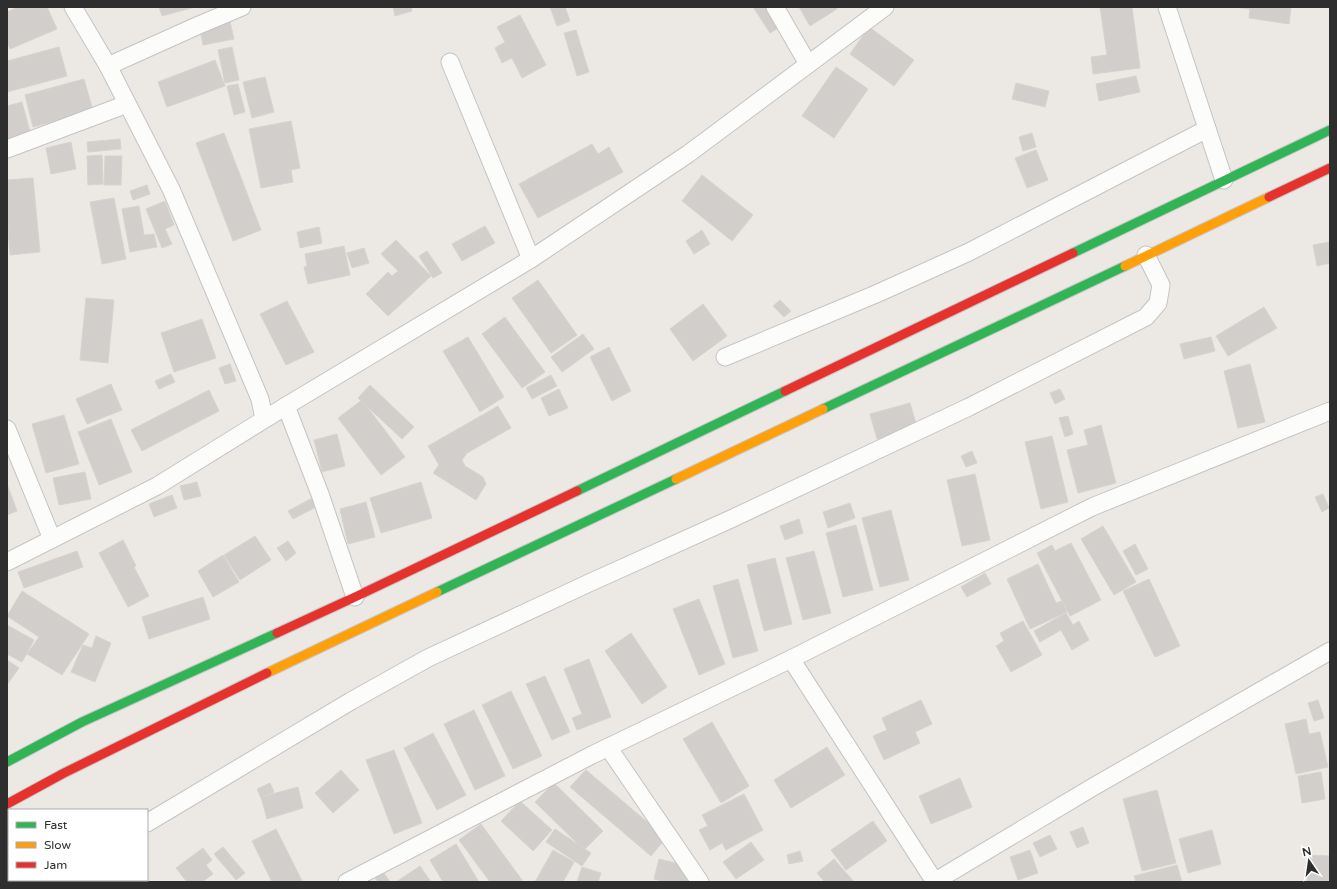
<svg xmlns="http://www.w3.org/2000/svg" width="1337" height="889" font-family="'Varela Round',sans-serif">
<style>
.building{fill:#d1cecb;stroke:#d7d4d0}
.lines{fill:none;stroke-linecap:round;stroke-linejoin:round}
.street-casing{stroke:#c5c4c5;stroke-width:19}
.fast-casing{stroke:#c6c5c4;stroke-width:11}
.slow-casing{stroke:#c6c5c4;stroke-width:11}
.jam-casing{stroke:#c6c5c4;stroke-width:11}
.street{stroke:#fcfcfb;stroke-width:17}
.fast{stroke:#30b455;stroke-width:9}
.slow{stroke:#ff9f0a;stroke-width:9}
.jam{stroke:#e5322d;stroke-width:9}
</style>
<rect width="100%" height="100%" fill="#ece8e4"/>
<g class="building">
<polygon points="18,7 47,7 57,29 10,49 7,42 7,12"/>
<polygon points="159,7 195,7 162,16"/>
<polygon points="393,7 411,7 412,11 395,16"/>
<polygon points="550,7 565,7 570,21 557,26"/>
<polygon points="753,7 771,7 783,25 770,33"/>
<polygon points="799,7 836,7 837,9 810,26"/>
<polygon points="1100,7 1132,7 1140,68 1093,74 1091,57 1107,55"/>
<polygon points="1234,7 1291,7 1289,24 1249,18 1250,9"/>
<polygon points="520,15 546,65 522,78 512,58 502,63 495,48 505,42 497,27"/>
<polygon points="230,22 234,39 203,45 200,28"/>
<polygon points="869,27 914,60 894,86 850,54"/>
<polygon points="576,30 589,72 577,76 564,33"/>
<polygon points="59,47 67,76 7,92 7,61"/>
<polygon points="232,47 239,80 225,83 218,50"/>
<polygon points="215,60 225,86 167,107 158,82"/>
<polygon points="836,67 868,89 834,138 802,116"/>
<polygon points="1136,76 1140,92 1099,101 1096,84"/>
<polygon points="265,77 274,112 252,118 243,82"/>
<polygon points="84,79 93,111 33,127 25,95"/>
<polygon points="1016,83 1049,91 1045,107 1012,99"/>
<polygon points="238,84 245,112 234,115 227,86"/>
<polygon points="22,102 30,132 7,139 7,106"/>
<polygon points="291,121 300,168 291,170 293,182 261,188 249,129"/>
<polygon points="224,133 261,230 233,241 196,143"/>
<polygon points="1032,133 1036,147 1023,151 1019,137"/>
<polygon points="120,139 121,149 88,152 87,142"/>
<polygon points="71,142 76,169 51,174 46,148"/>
<polygon points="592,144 598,154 609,147 623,172 538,218 519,184"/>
<polygon points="1036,150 1048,180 1027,188 1015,158"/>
<polygon points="102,155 103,184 88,185 87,156"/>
<polygon points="105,156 122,156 121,185 104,185"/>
<polygon points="702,175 753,215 732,241 682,201"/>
<polygon points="33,178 40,252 10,255 7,216 7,180"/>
<polygon points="147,185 150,194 133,200 130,191"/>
<polygon points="114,198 126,259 102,264 90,202"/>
<polygon points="165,201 174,225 165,229 172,244 162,248 146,209"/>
<polygon points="139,206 144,235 154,234 157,247 130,252 122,209"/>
<polygon points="485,226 495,243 462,261 452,244"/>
<polygon points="319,227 322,243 300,248 297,232"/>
<polygon points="702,230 710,244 694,254 686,241"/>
<polygon points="396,240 431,276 388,316 366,294 388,272 392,276 398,271 381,254"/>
<polygon points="1329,242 1330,263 1317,266 1313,245"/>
<polygon points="344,246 350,275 308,284 304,267 307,266 305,254"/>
<polygon points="364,248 369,263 352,268 347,253"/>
<polygon points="427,251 442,273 433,278 419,256"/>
<polygon points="538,280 577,335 551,353 512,298"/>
<polygon points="86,298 114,300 108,363 80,360"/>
<polygon points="780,300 791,311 784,317 773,306"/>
<polygon points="287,301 314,352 286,365 260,314"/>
<polygon points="703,304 727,336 693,361 670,329"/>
<polygon points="1264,307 1277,328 1228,356 1216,336"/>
<polygon points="505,317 545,372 522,388 482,334"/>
<polygon points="202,319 216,358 174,372 161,333"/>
<polygon points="583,334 594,349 562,372 551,357"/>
<polygon points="468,337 504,397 480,412 443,351"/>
<polygon points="1211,337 1215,351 1184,359 1180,344"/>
<polygon points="609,347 631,391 612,401 590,357"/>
<polygon points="230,364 236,381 225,384 219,368"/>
<polygon points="1250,364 1265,422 1238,428 1224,371"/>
<polygon points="171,374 175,382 159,389 155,381"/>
<polygon points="551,375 557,386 532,399 526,388"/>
<polygon points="111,384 122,410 87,424 76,399"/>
<polygon points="370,385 414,427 402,439 358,398"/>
<polygon points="559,389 568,408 549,416 541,398"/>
<polygon points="1060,389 1065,399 1055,404 1050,393"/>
<polygon points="209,390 219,411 142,451 131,430"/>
<polygon points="362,400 405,457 381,475 338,418"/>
<polygon points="910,403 917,427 877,439 870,414"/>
<polygon points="498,406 511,428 467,453 462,460 465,466 483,477 486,484 476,500 433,473 439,465 428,446"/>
<polygon points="64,415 79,464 46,473 32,424"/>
<polygon points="1068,416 1073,434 1065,437 1059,418"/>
<polygon points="111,419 132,472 99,485 78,432"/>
<polygon points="1101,425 1116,483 1078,493 1067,450 1088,445 1084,430"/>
<polygon points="337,434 345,466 322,472 314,440"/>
<polygon points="1052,436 1068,502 1041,509 1025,442"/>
<polygon points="972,451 977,463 966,467 961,456"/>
<polygon points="85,472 91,499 59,505 53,478"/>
<polygon points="975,474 990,540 962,546 947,480"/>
<polygon points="197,482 201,496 184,500 180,486"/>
<polygon points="421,482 432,518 381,533 370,498"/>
<polygon points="7,484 17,511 7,515"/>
<polygon points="1323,494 1329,508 1322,512 1315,497"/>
<polygon points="172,495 177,508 154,517 149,504"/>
<polygon points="314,497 318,506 293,519 288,511"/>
<polygon points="366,502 375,537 348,544 340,509"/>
<polygon points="850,503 855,518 828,528 823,512"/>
<polygon points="891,510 909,580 880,587 862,518"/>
<polygon points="799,519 803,533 785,540 780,526"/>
<polygon points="856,525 873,590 843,597 826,533"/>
<polygon points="1103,526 1136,582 1114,595 1081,539"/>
<polygon points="255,536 271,560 240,580 224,555"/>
<polygon points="123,540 136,566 134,567 149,596 128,607 99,553"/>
<polygon points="288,541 296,553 286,561 277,548"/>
<polygon points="1071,543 1101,600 1070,616 1037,553 1052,545 1055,551"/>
<polygon points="1135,544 1148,569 1136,575 1123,551"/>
<polygon points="77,551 83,567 24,588 18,572"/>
<polygon points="814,551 831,613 803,620 786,558"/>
<polygon points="223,555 239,582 213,597 198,571"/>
<polygon points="775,558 792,624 764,631 747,565"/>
<polygon points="1038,564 1056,603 1062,601 1067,612 1030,629 1007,579"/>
<polygon points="985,573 991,584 967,597 961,587"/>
<polygon points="738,579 758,651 733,658 713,586"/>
<polygon points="1149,579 1180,646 1155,657 1123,591"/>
<polygon points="22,591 89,634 62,675 27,654 39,637 7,616"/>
<polygon points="203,597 210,619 149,639 142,617"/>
<polygon points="699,599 725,664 699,675 673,609"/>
<polygon points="1066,613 1073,625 1079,621 1089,640 1072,650 1061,630 1040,642 1034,631"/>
<polygon points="1023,621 1042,655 1011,672 996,646 1004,641 1000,633"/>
<polygon points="7,625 34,640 22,662 7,654"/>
<polygon points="631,633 667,687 642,704 605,651"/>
<polygon points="96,636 111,643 95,682 71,672 83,645 92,648"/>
<polygon points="589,659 611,717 577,730 572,718 582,714 564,669"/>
<polygon points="7,660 19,668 7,685"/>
<polygon points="545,676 570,732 552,740 526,684"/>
<polygon points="511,691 542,756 513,769 482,705"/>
<polygon points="921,700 932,724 915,732 920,743 884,760 873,736 887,730 882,718"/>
<polygon points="1318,700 1324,718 1314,721 1308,703"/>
<polygon points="474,710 505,776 475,790 444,724"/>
<polygon points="1306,719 1309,734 1320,732 1328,767 1296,774 1285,724"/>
<polygon points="712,722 749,786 721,803 683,739"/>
<polygon points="433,733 466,795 437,810 404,748"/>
<polygon points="827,747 845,775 791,808 774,780"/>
<polygon points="394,750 422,823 394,834 366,760"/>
<polygon points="341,770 359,790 333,813 315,793"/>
<polygon points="586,770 666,838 651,856 570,787"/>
<polygon points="1321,772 1325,799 1302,803 1298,776"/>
<polygon points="960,778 972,807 931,824 919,796"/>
<polygon points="270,783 274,792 261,798 257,789"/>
<polygon points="554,783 603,831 584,850 535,802"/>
<polygon points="298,787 303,808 267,819 261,797"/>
<polygon points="1157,790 1176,863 1142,871 1123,799"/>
<polygon points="744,794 763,830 726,850 722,843 710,850 699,830 708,826 702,815"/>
<polygon points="520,801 552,830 533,851 501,821"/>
<polygon points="873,821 887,841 846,870 831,850"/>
<polygon points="481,824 522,880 519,882 490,882 459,840"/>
<polygon points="1083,827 1089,843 1077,848 1070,832"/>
<polygon points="276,829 302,881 300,882 272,882 252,841"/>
<polygon points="555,829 591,853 582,866 546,842"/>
<polygon points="1212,830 1221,864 1188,873 1179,839"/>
<polygon points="1050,835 1057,849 1040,857 1033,843"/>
<polygon points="751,842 764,860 736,879 723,862"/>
<polygon points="456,844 479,882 443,882 430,860"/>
<polygon points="223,847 245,873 236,880 214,854"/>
<polygon points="203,848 212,860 206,865 213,874 202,882 187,882 176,868"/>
<polygon points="553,850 574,862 563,882 535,882"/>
<polygon points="1030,850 1038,873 1018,880 1010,857"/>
<polygon points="800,851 803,861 789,864 787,855"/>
<polygon points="1308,855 1330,856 1330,882 1307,882"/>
<polygon points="659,859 692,867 689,882 665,882 654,879"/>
<polygon points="834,859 854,882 825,882 817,873"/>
<polygon points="1177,865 1182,882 1136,882 1134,876"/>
<polygon points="420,866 431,882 396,882"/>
<polygon points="380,867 390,882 378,882 372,873"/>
<polygon points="582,867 601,873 598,882 577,882"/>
</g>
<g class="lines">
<g class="street-casing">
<g id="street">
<polyline points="73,7 108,66 171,189 260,399 264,419"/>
<polyline points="775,7 808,64"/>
<polyline points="1167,7 1224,180"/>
<polyline points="450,62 531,259"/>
<polyline points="108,66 199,25 242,7"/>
<polyline points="7,149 127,104"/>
<polyline points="725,357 876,294 969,252 1207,129"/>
<polyline points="286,406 320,494 355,597"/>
<polyline points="7,429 52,539"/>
<polyline points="7,562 157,486 286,406 531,259 688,154 885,7"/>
<polyline points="791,659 935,882"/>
<polyline points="608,747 700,882"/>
<polyline points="147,823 351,701 428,658 589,583 731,519 969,407 1146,317 1158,303 1161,285 1146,255"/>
<polyline points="55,882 58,880"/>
<polyline points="347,882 592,755 791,659 1092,507 1330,411"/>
<polyline points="934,882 1093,787 1330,651"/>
</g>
</g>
<g class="fast-casing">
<g id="fast">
<polyline points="1073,253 1330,130"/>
<polyline points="823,409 1125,266"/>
<polyline points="577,491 785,391"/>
<polyline points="437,592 676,479"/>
<polyline points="7,762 82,722 277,633"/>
</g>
</g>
<g class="slow-casing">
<g id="slow">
<polyline points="1125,266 1269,197"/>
<polyline points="676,479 823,409"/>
<polyline points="267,673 437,592"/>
</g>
</g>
<g class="jam-casing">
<g id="jam">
<polyline points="1269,197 1330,168"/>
<polyline points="785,391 1073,253"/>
<polyline points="277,633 355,597 577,491"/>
<polyline points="7,804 64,773 267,673"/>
</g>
</g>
<use href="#street" class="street"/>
<use href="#fast" class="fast"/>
<use href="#slow" class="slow"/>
<use href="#jam" class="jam"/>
</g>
<rect width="1337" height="889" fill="none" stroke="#2e2e2e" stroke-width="16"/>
<rect x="8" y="809" width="140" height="72" fill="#ffffff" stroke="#ababab"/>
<rect x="16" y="822" width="20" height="6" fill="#30b455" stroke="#ababab"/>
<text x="44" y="829" font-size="12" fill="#2e2e2e">Fast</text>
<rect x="16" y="842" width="20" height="6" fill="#ff9f0a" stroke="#ababab"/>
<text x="44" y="849" font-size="12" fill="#2e2e2e">Slow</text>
<rect x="16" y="862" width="20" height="6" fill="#e5322d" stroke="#ababab"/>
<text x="44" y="869" font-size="12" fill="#2e2e2e">Jam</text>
<g transform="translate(1309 861) rotate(347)" stroke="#ffffff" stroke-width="3" paint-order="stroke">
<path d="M0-3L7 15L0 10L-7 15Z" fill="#2e2e2e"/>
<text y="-6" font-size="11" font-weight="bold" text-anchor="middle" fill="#2e2e2e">N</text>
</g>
</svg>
